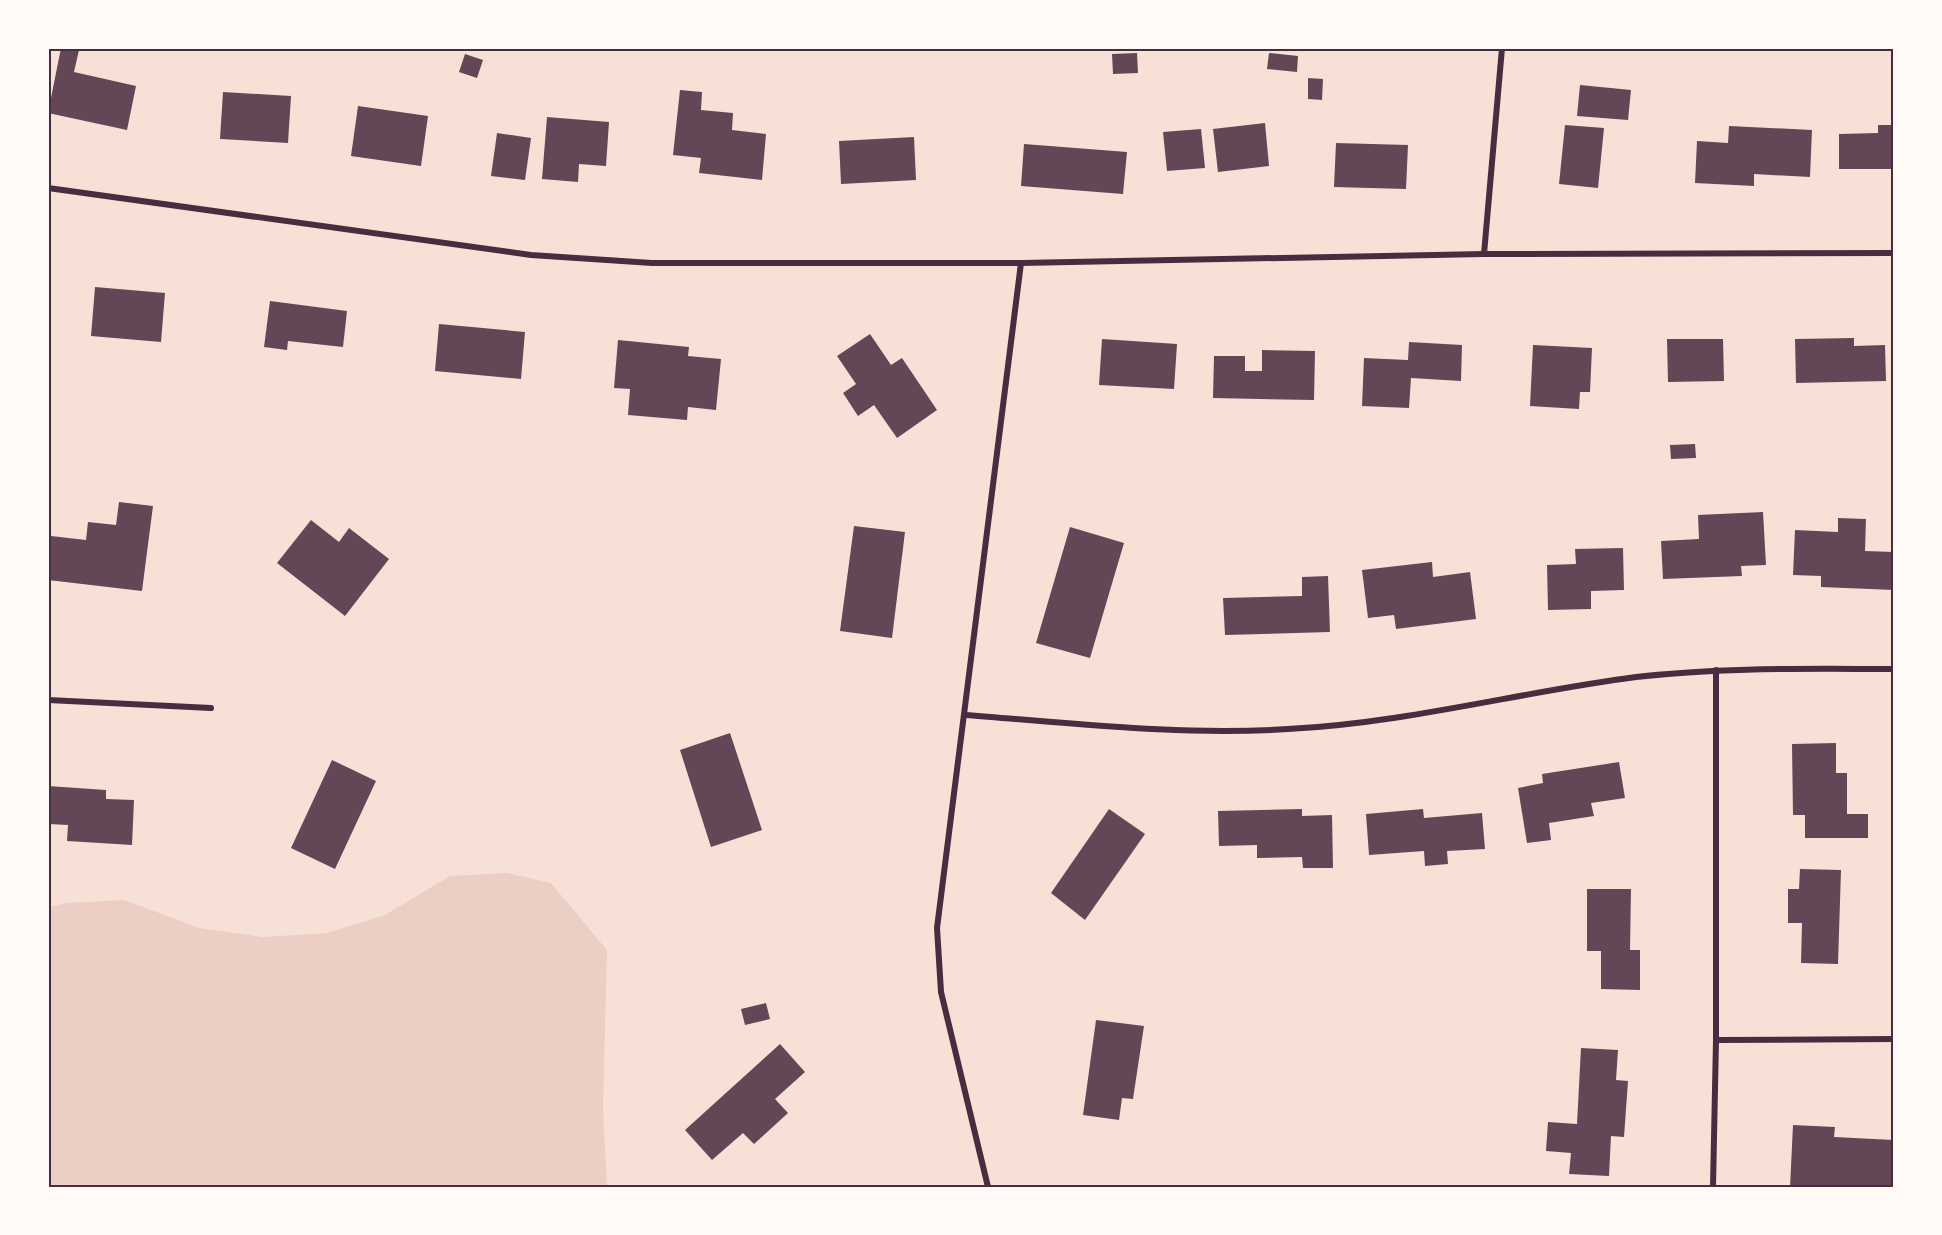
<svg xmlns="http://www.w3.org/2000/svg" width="1942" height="1235" font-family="Figtree,sans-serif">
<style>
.green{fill:#ebcfc5}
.building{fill:#644757}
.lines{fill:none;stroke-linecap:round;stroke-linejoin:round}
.minor{stroke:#4a2c40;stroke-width:6}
.neatline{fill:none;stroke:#4a2c40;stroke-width:2}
</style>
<rect width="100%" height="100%" fill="#f7e1d7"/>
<polygon class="green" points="507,873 551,883 607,950 603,1109 607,1187 48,1187 48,907 67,903 124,900 200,928 263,937 327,933 385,915 450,876"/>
<g class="building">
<polygon points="61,48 79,50 74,72 136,86 127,130 48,113"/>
<polygon points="1137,53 1138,73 1113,74 1112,54"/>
<polygon points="1269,53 1298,56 1297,72 1267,69"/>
<polygon points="465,54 483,60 477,78 459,72"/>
<polygon points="1308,78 1323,79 1322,100 1308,99"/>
<polygon points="1580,85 1631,90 1628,120 1577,116"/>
<polygon points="680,90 702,92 701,110 733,113 732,130 766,134 762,180 699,173 701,158 673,155"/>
<polygon points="223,92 291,96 288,143 220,139"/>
<polygon points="358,106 428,116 421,166 351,156"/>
<polygon points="547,117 609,122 606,166 579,164 578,182 542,179"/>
<polygon points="1265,123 1269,166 1218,172 1213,129"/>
<polygon points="1565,125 1604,128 1598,188 1559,184"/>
<polygon points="1878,125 1894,125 1894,169 1839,169 1839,134 1878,133"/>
<polygon points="1729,126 1812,130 1810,177 1754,174 1754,186 1695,183 1697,141 1728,143"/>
<polygon points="1201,129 1205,168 1167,171 1163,132"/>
<polygon points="497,133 531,138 525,180 491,176"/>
<polygon points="914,137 916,180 841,184 839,141"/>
<polygon points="1336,143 1408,145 1406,189 1334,187"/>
<polygon points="1024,144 1127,152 1123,194 1021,186"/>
<polygon points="95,287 165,293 161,342 91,336"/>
<polygon points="270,301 347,311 343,347 288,341 287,350 264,347"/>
<polygon points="439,324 525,332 521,379 435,371"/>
<polygon points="870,334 891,365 902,358 937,410 897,438 874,405 858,416 843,393 856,384 837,356"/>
<polygon points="1854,338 1854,346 1885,345 1886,381 1796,383 1795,339"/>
<polygon points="1102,339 1177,344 1174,389 1099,385"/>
<polygon points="1667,339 1723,339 1724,381 1668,382"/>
<polygon points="618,340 689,347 688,356 721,359 716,410 688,407 687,420 628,415 630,389 614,388"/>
<polygon points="1409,342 1462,345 1461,381 1411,378 1409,408 1362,406 1364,358 1408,360"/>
<polygon points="1533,345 1592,348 1590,392 1580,392 1579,409 1530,406"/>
<polygon points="1262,350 1315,351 1314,400 1213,398 1214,356 1245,356 1245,371 1262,371"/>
<polygon points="1695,444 1696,458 1671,459 1670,445"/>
<polygon points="119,502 153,506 142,591 48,580 51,536 86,540 88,522 116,525"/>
<polygon points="1763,512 1766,565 1741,566 1742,576 1663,579 1661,541 1699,539 1698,515"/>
<polygon points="1838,518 1866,519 1865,551 1894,552 1894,590 1821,587 1821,576 1793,575 1795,530 1838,532"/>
<polygon points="311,520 339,542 349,528 389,559 345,616 277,563"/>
<polygon points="854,526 905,532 892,638 840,631"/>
<polygon points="1070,527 1124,543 1090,658 1036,643"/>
<polygon points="1623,548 1624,590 1591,591 1591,609 1548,610 1547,565 1576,564 1575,549"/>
<polygon points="1432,562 1433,577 1470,572 1476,619 1396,629 1394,615 1368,618 1362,570"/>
<polygon points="1328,576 1330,632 1225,635 1223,598 1302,596 1302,577"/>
<polygon points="730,733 762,830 711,847 680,750"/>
<polygon points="1836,743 1836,773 1847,773 1847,814 1868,814 1868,838 1805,838 1805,815 1793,815 1792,744"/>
<polygon points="332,760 376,781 335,869 291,848"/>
<polygon points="1619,762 1625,798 1591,803 1594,816 1549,823 1551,840 1527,843 1518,788 1543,783 1542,774"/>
<polygon points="48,786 106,790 106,799 134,800 132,845 67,841 68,825 48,824"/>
<polygon points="1109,809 1145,834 1085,920 1051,893"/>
<polygon points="1302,809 1302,816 1332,815 1333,868 1303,868 1302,857 1257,858 1257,845 1219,846 1218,811"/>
<polygon points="1423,809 1424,818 1482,813 1485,849 1447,851 1448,864 1425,866 1424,851 1369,855 1366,814"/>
<polygon points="1800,869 1841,870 1838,964 1801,963 1802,923 1788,923 1788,889 1799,889"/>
<polygon points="1587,889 1631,889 1630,950 1640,950 1640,990 1601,989 1601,951 1587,951"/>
<polygon points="766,1003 770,1019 745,1025 741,1009"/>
<polygon points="1096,1020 1144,1026 1133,1099 1122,1098 1119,1120 1083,1115"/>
<polygon points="780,1044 805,1072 775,1099 788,1113 754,1144 743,1133 712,1160 685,1130"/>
<polygon points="1581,1048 1618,1050 1616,1080 1628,1081 1624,1137 1611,1136 1609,1176 1569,1174 1571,1153 1546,1151 1548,1122 1577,1124"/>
<polygon points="1793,1125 1835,1127 1834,1137 1894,1140 1892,1187 1790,1187"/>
</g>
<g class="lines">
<g class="minor">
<polyline points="48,188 531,255 652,263 1021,263 1484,254 1894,253"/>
<polyline points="1484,254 1502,48"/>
<polyline points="48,700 211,708"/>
<path d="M965 715C1072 723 1181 736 1288 729 1406 723 1520 692 1636 677 1722 667 1808 669 1894 669"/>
<polyline points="1716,1040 1894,1039"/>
<polyline points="988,1187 941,992 937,928 1021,263"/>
<polyline points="1713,1187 1716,1040 1716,670"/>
</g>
</g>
<rect width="1942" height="1235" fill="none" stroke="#fffaf5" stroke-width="99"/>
<rect x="50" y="50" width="1842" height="1136" class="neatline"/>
</svg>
